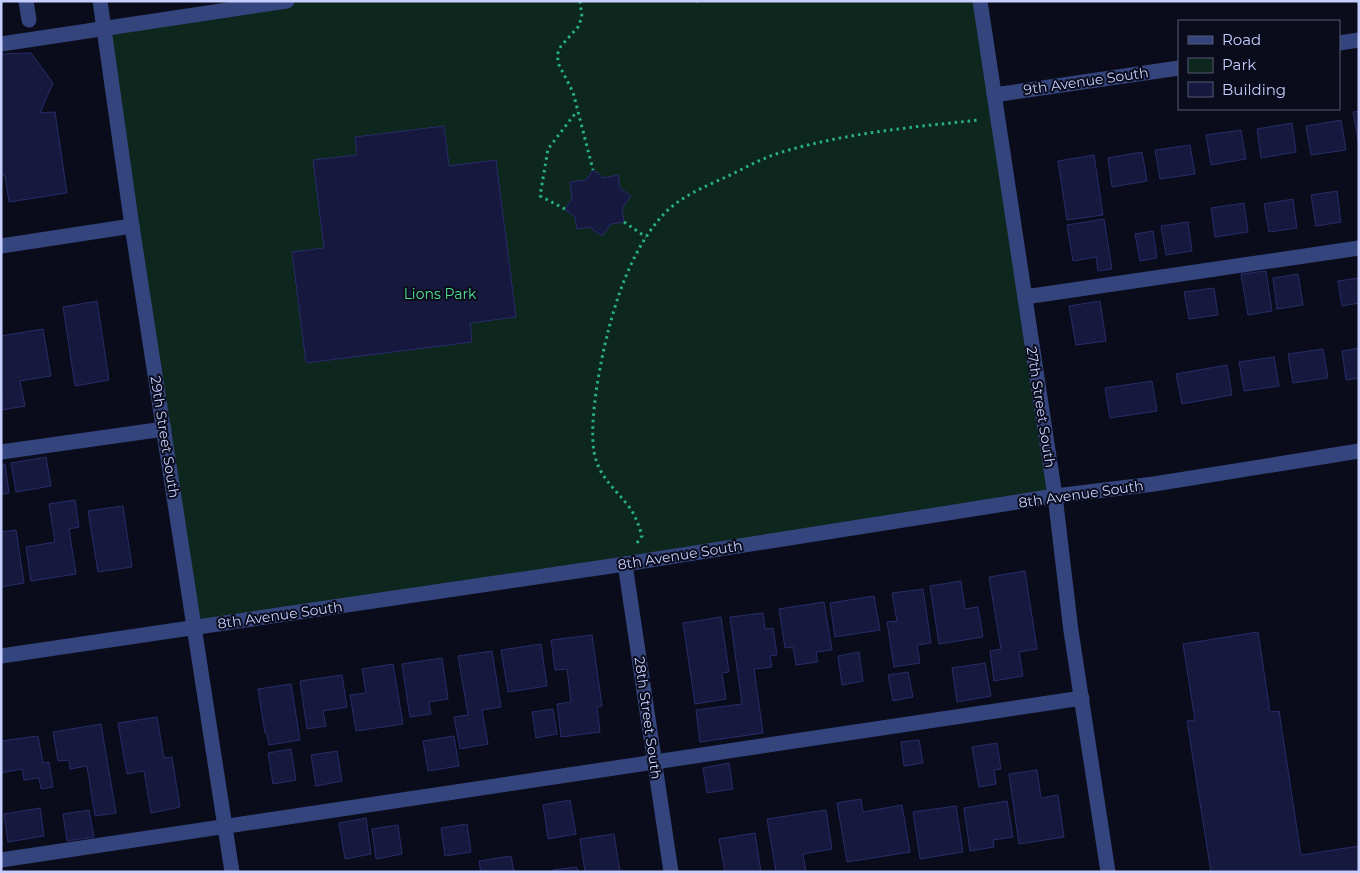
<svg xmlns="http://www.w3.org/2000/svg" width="1360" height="873" font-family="Montserrat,sans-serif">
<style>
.green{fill:#0d261e}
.building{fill:#16193d;stroke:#272c69}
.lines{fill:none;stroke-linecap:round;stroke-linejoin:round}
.path{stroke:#29af83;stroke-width:3;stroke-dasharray:2.5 4;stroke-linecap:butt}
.minor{stroke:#34447c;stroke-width:15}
.labels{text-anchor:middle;stroke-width:4;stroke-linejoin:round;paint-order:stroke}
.street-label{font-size:14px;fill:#c5ceff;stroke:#0a0c1c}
.park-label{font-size:14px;fill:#50e096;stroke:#0a0c1c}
</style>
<rect width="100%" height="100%" fill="#0a0c1c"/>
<polygon class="green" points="297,1 980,1 1055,496 195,628 104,28"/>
<g class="building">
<polygon points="31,53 53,83 40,113 55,112 67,193 9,202 5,176 1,175 1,54"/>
<polygon points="1359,111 1359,145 1353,112"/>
<polygon points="1341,120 1346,150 1311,155 1306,126"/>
<polygon points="1292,123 1296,152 1261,158 1257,129"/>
<polygon points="444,126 449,166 496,160 516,317 470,323 472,342 306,363 292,252 324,248 313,160 357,155 355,137"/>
<polygon points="1241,130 1246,159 1211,165 1206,135"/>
<polygon points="1190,145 1195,174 1160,179 1155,150"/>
<polygon points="1142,152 1147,181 1112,187 1108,158"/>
<polygon points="1094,155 1103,215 1067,220 1058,161"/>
<polygon points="593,170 604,178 618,175 620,188 631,196 622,208 624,222 611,224 602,236 589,227 577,229 575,217 565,209 572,199 570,182 586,180"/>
<polygon points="1337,191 1341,222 1316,226 1311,195"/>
<polygon points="1293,199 1297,228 1269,232 1264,204"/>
<polygon points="1244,203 1248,232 1215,237 1211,208"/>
<polygon points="1104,219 1112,269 1098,271 1096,257 1073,261 1067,225"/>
<polygon points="1188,222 1192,251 1166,255 1161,226"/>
<polygon points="1153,231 1157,258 1140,261 1135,234"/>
<polygon points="1266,271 1272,311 1248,315 1241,274"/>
<polygon points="1298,274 1303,305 1277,309 1273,278"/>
<polygon points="1359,278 1359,303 1342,306 1338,281"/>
<polygon points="1214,288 1218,315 1189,319 1184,292"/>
<polygon points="97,301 109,380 75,386 63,307"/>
<polygon points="1100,301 1106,341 1076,345 1069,306"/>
<polygon points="43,329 51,376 20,381 25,406 2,410 1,336"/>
<polygon points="1359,348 1359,378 1346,380 1342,351"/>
<polygon points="1323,349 1328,378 1293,383 1288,354"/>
<polygon points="1274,357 1279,386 1244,391 1239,362"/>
<polygon points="1227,365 1232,395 1182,404 1176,374"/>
<polygon points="1152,381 1157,411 1110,418 1105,388"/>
<polygon points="46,457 51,486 16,492 11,463"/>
<polygon points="5,464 9,493 1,494 1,465"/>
<polygon points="75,500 79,527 69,529 76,574 31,581 26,547 55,542 49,504"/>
<polygon points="123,506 132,567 98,572 88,511"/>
<polygon points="16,530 24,583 1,587 1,532"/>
<polygon points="1025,571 1037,649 1019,652 1023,676 994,681 990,651 1001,649 989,577"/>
<polygon points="961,581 965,609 978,607 983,637 939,644 930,586"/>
<polygon points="923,589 931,643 917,645 920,663 894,667 887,622 897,621 892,593"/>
<polygon points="874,596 880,630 835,637 830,603"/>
<polygon points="824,602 832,650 816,652 818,662 796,665 793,647 785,648 779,609"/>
<polygon points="763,613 765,629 773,628 777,655 770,656 772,667 754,669 763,733 700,742 696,710 742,704 730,617"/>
<polygon points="721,617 729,672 722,673 726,699 695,704 683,623"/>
<polygon points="1258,632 1270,712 1279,711 1301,855 1359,846 1359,872 1211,872 1187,721 1195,720 1183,644"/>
<polygon points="592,635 602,706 597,707 600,732 561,737 557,704 571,702 567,669 555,670 551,640"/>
<polygon points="541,644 547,686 508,692 501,650"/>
<polygon points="492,651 501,707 482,710 488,744 460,749 454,717 468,715 458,656"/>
<polygon points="859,652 863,681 842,685 838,656"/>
<polygon points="442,658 448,699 429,702 431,714 410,717 402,664"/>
<polygon points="985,663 991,696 957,702 952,668"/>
<polygon points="393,664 403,724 356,731 350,695 366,693 362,669"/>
<polygon points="908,672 913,697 893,701 888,675"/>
<polygon points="342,675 347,707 323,711 326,726 307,729 300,681"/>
<polygon points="291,684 300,740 269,745 267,733 265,733 258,689"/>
<polygon points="553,709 557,734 536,738 532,712"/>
<polygon points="157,717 164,758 172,757 180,807 151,813 144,771 127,774 118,723"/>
<polygon points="101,724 116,813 95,816 87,766 70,769 69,760 58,761 53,732"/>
<polygon points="38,736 43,763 49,762 53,787 41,789 39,778 24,780 22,769 1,773 1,741"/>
<polygon points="454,736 459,766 428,771 423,741"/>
<polygon points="919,740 923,763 904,766 901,742"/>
<polygon points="997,743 1001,769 994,770 996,784 979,787 972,747"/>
<polygon points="291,749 296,780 273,784 268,753"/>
<polygon points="337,751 342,781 316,786 311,755"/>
<polygon points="729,763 733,789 707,793 703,768"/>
<polygon points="1037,770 1041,798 1058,795 1064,837 1019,844 1009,774"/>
<polygon points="861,799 863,812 902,805 910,852 847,862 837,803"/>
<polygon points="570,800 576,834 548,839 543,805"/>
<polygon points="1007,801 1013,837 993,840 994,847 970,851 964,808"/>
<polygon points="956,806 963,852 920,859 913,812"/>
<polygon points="40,808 44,836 8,842 4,814"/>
<polygon points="89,810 94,837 67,841 63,814"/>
<polygon points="826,810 832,849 803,854 806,872 776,872 767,819"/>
<polygon points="366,818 371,854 345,859 339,823"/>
<polygon points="467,824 471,852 445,856 441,828"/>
<polygon points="398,825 402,854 376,859 372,829"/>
<polygon points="755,833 761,872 725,872 719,839"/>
<polygon points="614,834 620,872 585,872 580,839"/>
<polygon points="511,856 514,872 481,872 479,861"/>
<polygon points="577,867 578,872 554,872 553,870"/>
</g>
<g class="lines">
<g class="path">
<polyline points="580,1 582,17 578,27 561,46 557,55 559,65 573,92 593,170"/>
<polyline points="696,1 698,1"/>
<polyline points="565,209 540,196 548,149 577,111"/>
<polyline points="624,222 646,237"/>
<path d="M637 543 642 536C639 526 636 517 630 508 615 488 599 478 594 452 589 420 600 363 608 332 618 292 634 247 662 216 679 197 704 187 726 177 745 168 762 158 782 152 846 133 913 127 979 120"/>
</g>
<g class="minor">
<polyline points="26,1 29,20"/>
<polyline points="100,1 132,226 232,872"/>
<polyline points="980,1 1055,496 1071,631 1108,872"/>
<polyline points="1339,43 1359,40"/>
<polyline points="1,44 287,1"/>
<polyline points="994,95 1179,68"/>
<polyline points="1,246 132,226"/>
<polyline points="1025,297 1359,248"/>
<polyline points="1,452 164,429"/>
<polyline points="625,564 671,872"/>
<polyline points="1,656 625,564 1055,496 1154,484 1359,451"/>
<polyline points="1,860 1082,698"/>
</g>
</g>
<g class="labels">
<g class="street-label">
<text transform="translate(1086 81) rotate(-8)" y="5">9th Avenue South</text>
<text transform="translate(1041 407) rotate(81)" y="5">27th Street South</text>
<text transform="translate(165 437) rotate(81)" y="5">29th Street South</text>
<text transform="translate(1081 494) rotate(-8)" y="5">8th Avenue South</text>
<text transform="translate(680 555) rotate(-9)" y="5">8th Avenue South</text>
<text transform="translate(280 615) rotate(-8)" y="5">8th Avenue South</text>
<text transform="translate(648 718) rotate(82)" y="5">28th Street South</text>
</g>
<g class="park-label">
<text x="440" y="299">Lions Park</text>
</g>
</g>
<rect width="1360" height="873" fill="none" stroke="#c5ceff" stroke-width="5"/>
<rect x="1178" y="20" width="162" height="90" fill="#0a0c1c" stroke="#555a77"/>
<rect x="1188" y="36" width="25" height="8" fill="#34447c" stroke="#555a77"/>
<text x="1222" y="45" font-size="15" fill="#c5ceff">Road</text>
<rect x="1188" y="58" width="25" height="15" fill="#0d261e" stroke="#555a77"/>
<text x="1222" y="70" font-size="15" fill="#c5ceff">Park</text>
<rect x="1188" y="82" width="25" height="15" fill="#16193d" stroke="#555a77"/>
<text x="1222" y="95" font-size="15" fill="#c5ceff">Building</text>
</svg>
